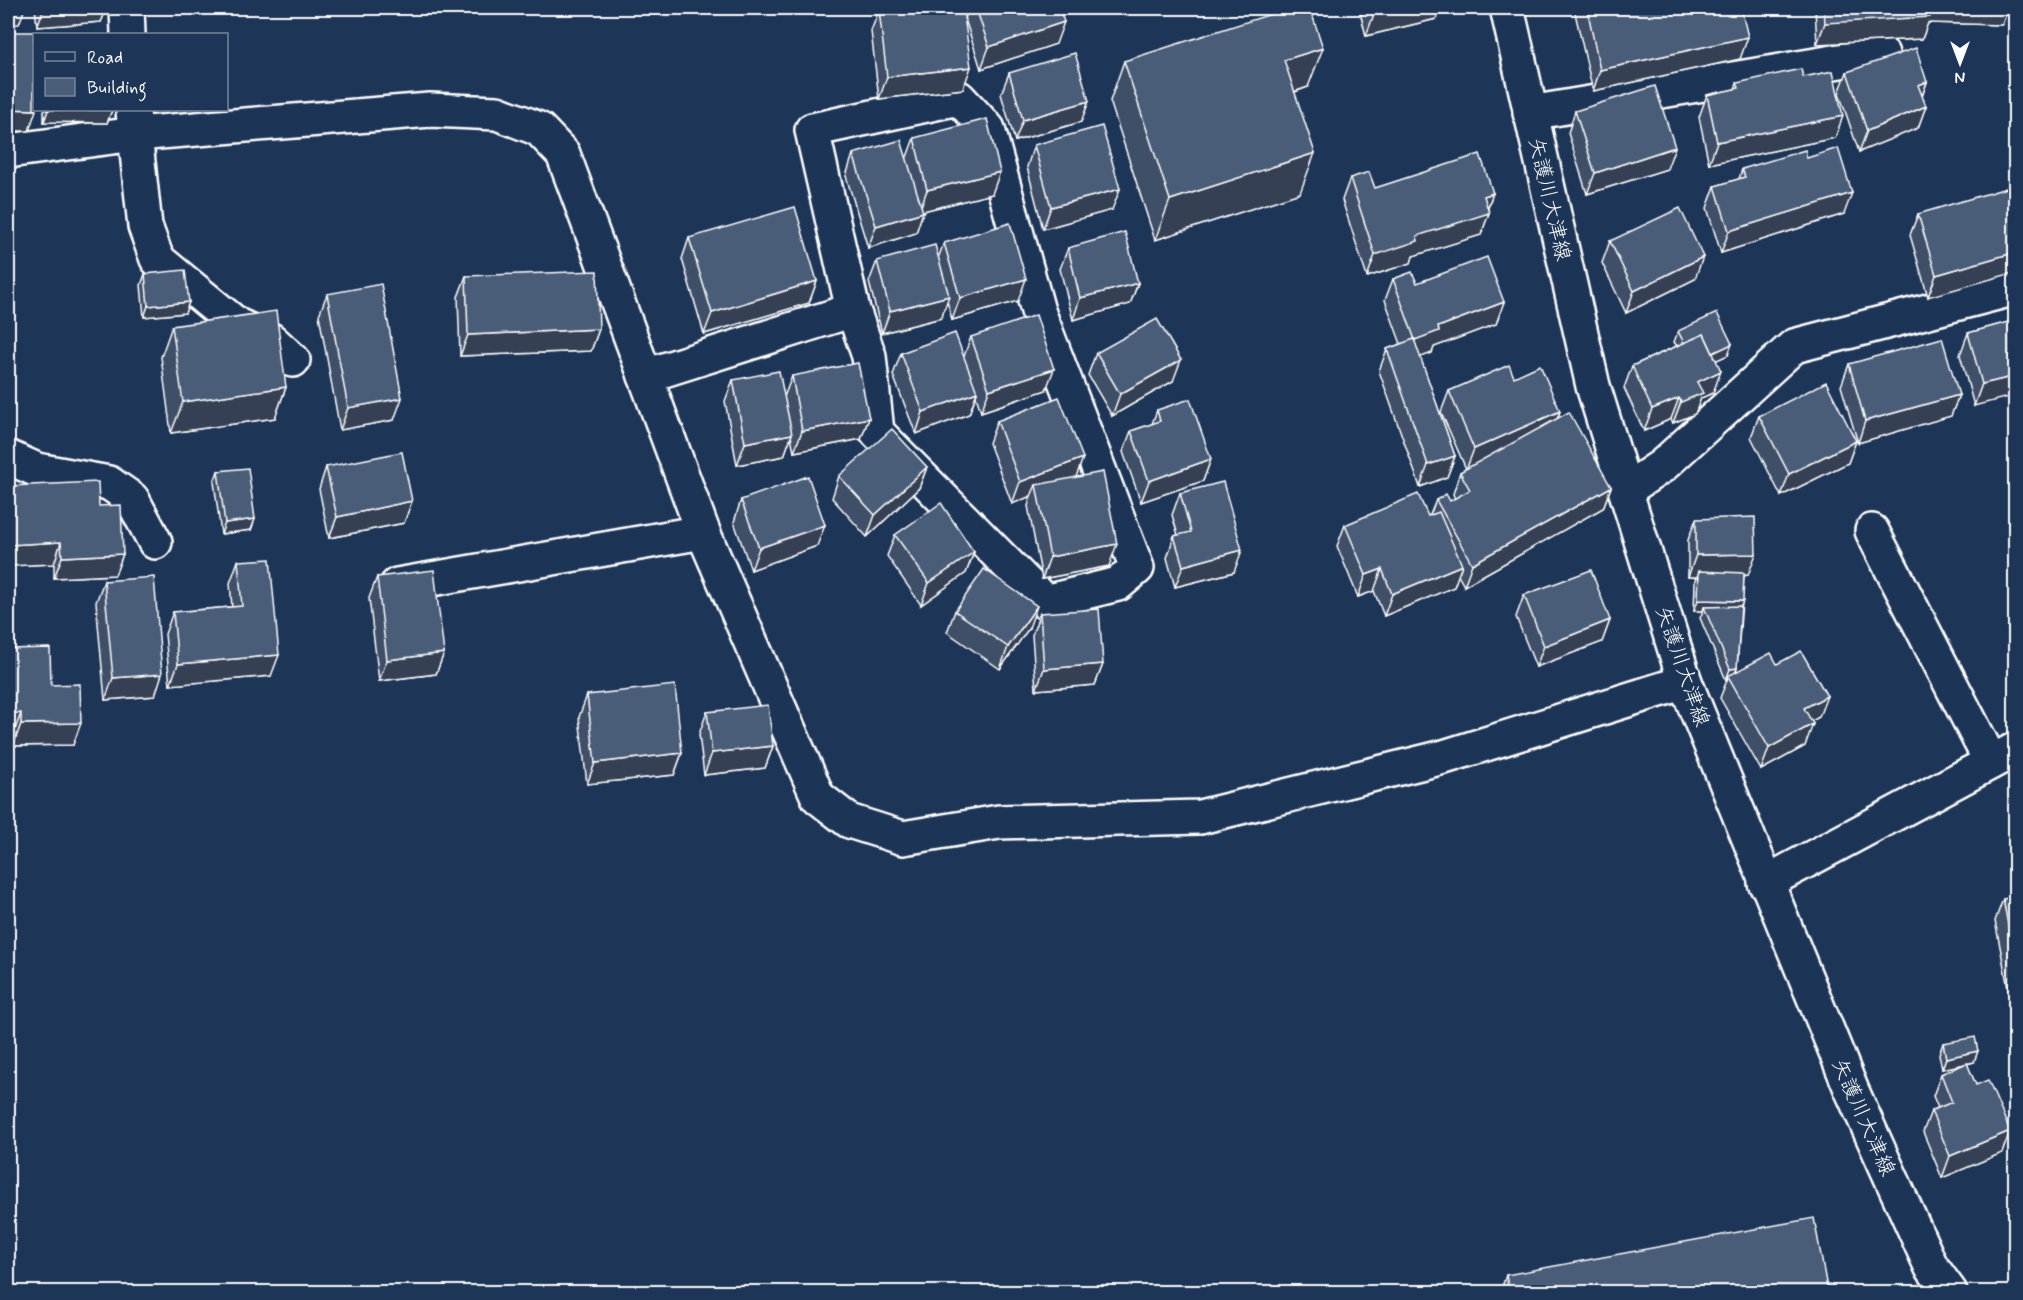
<svg xmlns="http://www.w3.org/2000/svg" width="2023" height="1300" font-family="Mynerve,'Klee One',sans-serif">
  <style>
    .lines { fill: none; stroke-linecap: round; stroke-linejoin: round }
    .street-casing { stroke: #fff; stroke-width: 38 }
    .secondary-casing { stroke: #fff; stroke-width: 38 }
    .street { stroke: #1d3557; stroke-width: 33 }
    .secondary { stroke: #1d3557; stroke-width: 33 }
    .wall { fill: #405068; stroke: #fff; stroke-width: 1.5 }
    .shaded-wall { fill: #344155; stroke: #fff; stroke-width: 1.5 }
    .building { fill: #4a5d79; stroke: #fff; stroke-width: 1.5 }
    .labels { text-anchor: middle; stroke-width: 6; stroke-linejoin: round; paint-order: stroke }
    .street-label { font-size: 21px; fill: #fff; stroke: #1d3557 }
  </style>
  <rect width="100%" height="100%" fill="#1d3557"/>
  <filter id="ink" filterUnits="userSpaceOnUse"><feTurbulence type="fractalNoise" baseFrequency=".0167" numOctaves="2"/><feDisplacementMap in="SourceGraphic" scale="12" xChannelSelector="R" yChannelSelector="G"/><feConvolveMatrix kernelMatrix="1 2 1 2 8 2 1 2 1" color-interpolation-filters="sRGB"/></filter>
  <g filter="url(#ink)">
    <g class="lines">
      <g class="street-casing">
        <g id="street">
          <path d="M127,8L128,34"/>
          <path d="M133,110L135,134L430,110L497,113L539,129L563,154L703,532L818,797L849,821L903,838L999,822L1200,817L1444,757L1685,682"/>
          <path d="M1530,113L1882,54"/>
          <path d="M8,151L135,134L145,226L157,259L237,325L271,340L293,360"/>
          <path d="M645,376L853,310L812,130L959,98L988,129L1038,311L1137,568L1118,584L1045,602L877,432L869,356L853,310"/>
          <path d="M8,457L37,470L109,483L132,499L155,542"/>
          <path d="M1626,490L1662,466L1794,346L2016,288"/>
          <path d="M1872,531L1991,762"/>
          <path d="M397,585L703,532"/>
          <path d="M1765,883L2016,749"/>
        </g>
      </g>
      <g class="secondary-casing">
        <path id="secondary" d="M1507,8L1593,386L1685,682L1852,1091L1931,1266L1950,1292"/>
      </g>
      <use href="#street" class="street"/>
      <use href="#secondary" class="secondary"/>
    </g>
    <g class="wall">
      <path d="M35,8H107L101,22L37,27Z"/>
      <path d="M969,8H1059L1056,44L981,69L965,19Z"/>
      <path d="M1359,8H1440L1436,19L1366,36Z"/>
      <path d="M1577,8H1741L1740,59L1593,91L1575,13Z"/>
      <path d="M1815,8H2008L2002,25L1928,23L1922,39L1817,44Z"/>
      <path d="M879,10L963,89L879,99L871,31Z"/>
      <path d="M1124,61L1308,87L1295,92L1300,193L1155,240L1110,101Z"/>
      <path d="M1847,72L1927,82L1922,97L1926,106L1918,128L1859,152L1839,93Z"/>
      <path d="M1009,73L1089,101L1081,122L1015,141L1001,94Z"/>
      <path d="M1737,83L1835,138L1709,164L1699,117L1707,95L1735,89Z"/>
      <path d="M44,110H112L107,123L44,122Z"/>
      <path d="M1575,111L1667,169L1587,194L1568,133Z"/>
      <path d="M914,138L992,194L923,211L916,233L868,248L846,176L853,154L907,157Z"/>
      <path d="M1034,145L1112,210L1043,229L1027,167Z"/>
      <path d="M1807,158L1844,214L1721,253L1707,208L1715,186L1739,179L1742,169Z"/>
      <path d="M1350,178L1375,188L1493,193L1488,208L1489,213L1481,235L1413,256L1411,263L1367,277L1342,200Z"/>
      <path d="M2016,206L1928,297L1910,235L1918,214Z"/>
      <path d="M689,238L817,281L809,303L704,334L682,259Z"/>
      <path d="M1610,241L1695,279L1626,313L1602,263Z"/>
      <path d="M944,243L1018,301L952,320L947,301L941,318L882,333L869,282L877,261L938,258Z"/>
      <path d="M1068,248L1138,283L1130,304L1073,320L1060,269Z"/>
      <path d="M145,274L189,302L185,313L144,317L141,285Z"/>
      <path d="M466,276L599,329L591,351L460,356L458,297Z"/>
      <path d="M1393,279L1417,283L1496,324L1434,347L1432,353L1420,357L1455,456L1447,477L1420,487L1379,371L1387,349L1401,344L1385,300Z"/>
      <path d="M327,294L394,420L340,430L319,315Z"/>
      <path d="M2016,320L1974,406L1960,355L1968,333Z"/>
      <path d="M172,326L286,387L275,418L171,433L161,357Z"/>
      <path d="M1678,331L1728,355L1716,360L1713,393L1701,398L1695,414L1673,423L1671,419L1644,431L1624,388L1632,366L1677,346L1674,342Z"/>
      <path d="M971,337L1046,390L981,412L976,396L969,414L916,434L893,375L901,353L964,356Z"/>
      <path d="M1096,353L1173,381L1112,416L1088,375Z"/>
      <path d="M1849,364L1959,395L1951,416L1858,443L1841,386Z"/>
      <path d="M792,376L869,418L861,439L794,452L791,436L784,456L737,465L725,401L733,380L784,397Z"/>
      <path d="M1514,377L1560,411L1558,418L1611,487L1603,508L1464,586L1458,575L1454,587L1384,616L1374,591L1358,597L1337,546L1345,525L1428,516L1430,515L1436,500L1450,501L1455,499L1453,494L1460,472L1466,469L1441,412L1449,391Z"/>
      <path d="M1157,410L1211,459L1203,481L1141,502L1123,452L1131,431L1152,424Z"/>
      <path d="M1759,416L1856,441L1848,463L1781,496L1751,437Z"/>
      <path d="M997,421L1076,477L1109,566L1042,579L1028,506L1031,496L1012,504L989,443Z"/>
      <path d="M326,467L412,501L404,523L329,538L319,489Z"/>
      <path d="M927,467L919,488L867,537L832,498L839,476Z"/>
      <path d="M218,471L255,519L251,530L221,534L214,482Z"/>
      <path d="M1180,493L1234,572L1175,587L1167,558L1174,536L1178,535L1172,515Z"/>
      <path d="M741,500L817,546L751,570L734,522Z"/>
      <path d="M99,506L123,554L115,575L54,578V564L8,566Z"/>
      <path d="M1696,519L1748,575L1744,576L1737,668L1736,672L1777,664L1819,717L1811,721L1805,746L1761,770L1720,698L1727,680H1726L1700,618L1703,611H1694L1695,582L1697,577H1688V540Z"/>
      <path d="M895,535L974,552L966,573L921,605L887,556Z"/>
      <path d="M238,561L271,676L170,685L165,634L173,612L232,607L230,583Z"/>
      <path d="M377,577L444,653L436,674L379,681L369,598Z"/>
      <path d="M104,581L155,696L105,700L96,602Z"/>
      <path d="M1524,595L1610,620L1602,642L1536,667L1516,617Z"/>
      <path d="M955,611L1029,628L1000,669L947,632Z"/>
      <path d="M1040,613L1103,664L1095,685L1036,690L1032,635Z"/>
      <path d="M8,649L51,685L73,745L13,746V735H8Z"/>
      <path d="M587,695L682,753L674,775L587,784L579,717Z"/>
      <path d="M707,712L773,746L765,768L704,775L699,734Z"/>
      <path d="M2016,897V991L2009,993L1995,921L2003,899Z"/>
      <path d="M1943,1043L1974,1062L1967,1064L1976,1085L2010,1131L2002,1153L1942,1178L1923,1132L1931,1111L1938,1108L1933,1096L1941,1074L1964,1064L1942,1069L1939,1054Z"/>
      <path d="M2016,1256V1278L2011,1268Z"/>
      <path d="M1506,1275L1828,1293H1500Z"/>
    </g>
    <g class="shaded-wall">
      <path d="M8,8H25L19,24L8,25Z"/>
      <path d="M44,8H107L101,22L37,27Z"/>
      <path d="M1402,8H1440L1436,19L1366,36L1374,14Z"/>
      <path d="M1927,8H2008L2002,25L1928,23L1922,39L1817,44L1825,23Z"/>
      <path d="M1064,22L1056,44L981,69L989,47Z"/>
      <path d="M1748,37L1740,59L1593,91L1600,70Z"/>
      <path d="M1323,48L1308,87L1270,100L1284,60Z"/>
      <path d="M971,67L963,89L879,99L887,77Z"/>
      <path d="M1927,82L1919,104L1918,85Z"/>
      <path d="M1089,101L1081,122L1015,141L1023,120Z"/>
      <path d="M1926,106L1918,128L1859,152L1867,131Z"/>
      <path d="M8,109L36,110L29,131H8Z"/>
      <path d="M48,110H112L107,123L44,122Z"/>
      <path d="M1843,116L1835,138L1709,164L1717,142Z"/>
      <path d="M1675,147L1667,169L1587,194L1595,173Z"/>
      <path d="M1315,153L1300,193L1155,240L1170,200Z"/>
      <path d="M1000,172L992,194L919,212L927,190Z"/>
      <path d="M1120,189L1112,210L1043,229L1051,207Z"/>
      <path d="M1493,193L1485,214L1489,213L1481,235L1413,256L1411,263L1367,277L1375,255L1417,236L1484,196Z"/>
      <path d="M1852,193L1844,214L1721,253L1729,231Z"/>
      <path d="M923,212L916,233L868,248L876,226Z"/>
      <path d="M2016,252V272L1928,297L1936,275Z"/>
      <path d="M1703,257L1695,279L1626,313L1634,291Z"/>
      <path d="M1026,279L1018,301L952,320L960,298Z"/>
      <path d="M817,281L809,303L704,334L712,313Z"/>
      <path d="M1138,283L1130,304L1073,320L1080,298Z"/>
      <path d="M949,296L941,318L882,333L890,311Z"/>
      <path d="M189,302L185,313L144,317L148,306Z"/>
      <path d="M1504,302L1496,324L1434,347L1432,353L1408,362L1415,340L1438,327Z"/>
      <path d="M599,329L591,351L460,356L468,335Z"/>
      <path d="M1732,344L1728,355L1702,367L1706,356Z"/>
      <path d="M1181,360L1173,381L1112,416L1120,394Z"/>
      <path d="M1054,369L1046,390L981,412L989,390Z"/>
      <path d="M1721,371L1713,393L1701,398L1695,414L1673,423L1681,402L1697,382Z"/>
      <path d="M2016,376V395L1974,406L1982,384Z"/>
      <path d="M286,387L275,418L171,433L183,402Z"/>
      <path d="M977,392L969,414L916,434L923,412Z"/>
      <path d="M1959,395L1951,416L1858,443L1865,421Z"/>
      <path d="M402,398L394,420L340,430L348,408Z"/>
      <path d="M1679,398L1671,419L1644,431L1652,409Z"/>
      <path d="M1560,411L1552,433L1466,470L1474,449Z"/>
      <path d="M869,418L861,439L794,452L802,431Z"/>
      <path d="M792,434L784,456L737,465L745,443Z"/>
      <path d="M1856,441L1848,463L1781,496L1789,474Z"/>
      <path d="M1455,456L1447,477L1420,487L1428,465Z"/>
      <path d="M1083,458L1075,480L1036,485L1031,496L1012,504L1020,482Z"/>
      <path d="M1211,459L1203,481L1141,502L1149,481Z"/>
      <path d="M927,467L919,488L867,537L875,515Z"/>
      <path d="M1611,487L1603,508L1464,586L1472,564Z"/>
      <path d="M412,501L404,523L329,538L337,517Z"/>
      <path d="M255,519L251,530L221,534L225,523Z"/>
      <path d="M825,525L817,546L751,570L759,548Z"/>
      <path d="M61,542L54,564L8,566V545Z"/>
      <path d="M1117,544L1109,566L1042,579L1050,557Z"/>
      <path d="M1242,550L1234,572L1175,587L1183,566Z"/>
      <path d="M974,552L966,573L921,605L929,583Z"/>
      <path d="M123,554L115,575L54,578L62,557Z"/>
      <path d="M1756,554L1748,575L1699,577V571L1697,577H1688L1696,555Z"/>
      <path d="M1462,565L1454,587L1384,616L1392,594Z"/>
      <path d="M1382,569L1374,591L1358,597L1366,575Z"/>
      <path d="M1698,600L1743,601L1739,612L1704,607L1703,611H1694Z"/>
      <path d="M1037,606L1029,628L1000,669L1008,647Z"/>
      <path d="M1610,620L1602,642L1536,667L1544,646Z"/>
      <path d="M444,653L436,674L379,681L387,660Z"/>
      <path d="M279,655L271,676L170,685L178,664Z"/>
      <path d="M1103,664L1095,685L1036,690L1044,669Z"/>
      <path d="M1737,668L1733,679L1728,676L1727,680H1726L1730,669Z"/>
      <path d="M162,674L155,696L105,700L113,678Z"/>
      <path d="M1827,696L1819,717L1796,730L1804,708Z"/>
      <path d="M8,713H21L13,735H8Z"/>
      <path d="M81,723L73,745L13,746L21,724Z"/>
      <path d="M1813,724L1805,746L1761,770L1769,748Z"/>
      <path d="M773,746L765,768L704,775L712,753Z"/>
      <path d="M682,753L674,775L587,784L595,763Z"/>
      <path d="M2016,974V991L2009,993Z"/>
      <path d="M1978,1051L1974,1062L1942,1069L1946,1058Z"/>
      <path d="M2010,1131L2002,1153L1942,1178L1950,1156Z"/>
    </g>
    <g class="building">
      <path d="M895,8H963L971,67L887,77L879,10Z"/>
      <path d="M976,8H1059L1064,22L989,47Z"/>
      <path d="M1290,8H1310L1323,48L1284,60L1315,153L1170,200L1124,61Z"/>
      <path d="M1372,8H1402L1374,14Z"/>
      <path d="M1587,8H1741L1748,37L1600,70Z"/>
      <path d="M1824,8H1930V17L1825,23Z"/>
      <path d="M8,32H40V34H34V110H36L8,109Z"/>
      <path d="M1916,48L1927,82L1918,85L1926,106L1867,131L1847,72Z"/>
      <path d="M1075,53L1089,101L1023,120L1009,73Z"/>
      <path d="M1801,69L1803,77L1833,71L1843,116L1717,142L1707,95L1739,88L1737,83Z"/>
      <path d="M1655,86L1675,147L1595,173L1575,111Z"/>
      <path d="M987,119L1000,172L927,190L914,138Z"/>
      <path d="M1102,126L1120,189L1051,207L1034,145Z"/>
      <path d="M901,140L923,212L876,226L853,154Z"/>
      <path d="M1838,148L1852,193L1729,231L1715,186L1745,177L1742,169L1805,150L1807,158Z"/>
      <path d="M1480,154L1493,193L1484,196L1489,213L1417,236L1418,241L1375,255L1350,178L1369,172L1375,188Z"/>
      <path d="M2010,187L2016,206V252L1936,275L1918,214Z"/>
      <path d="M795,207L817,281L712,313L689,238Z"/>
      <path d="M1680,208L1703,257L1634,291L1610,241Z"/>
      <path d="M1010,223L1026,279L960,298L944,243Z"/>
      <path d="M1125,232L1138,283L1080,298L1068,248Z"/>
      <path d="M935,245L949,296L890,311L877,261Z"/>
      <path d="M1487,257L1504,302L1438,327L1439,331L1415,340L1393,279L1412,272L1417,283Z"/>
      <path d="M185,270L189,302L148,306L145,274Z"/>
      <path d="M597,271L599,329L468,335L466,276Z"/>
      <path d="M381,284L402,398L348,408L327,294Z"/>
      <path d="M276,311L286,387L183,402L172,326Z"/>
      <path d="M1717,313L1732,344L1713,353L1704,334L1684,343L1678,331Z"/>
      <path d="M1036,315L1054,369L989,390L971,337Z"/>
      <path d="M1157,319L1181,360L1120,394L1096,353Z"/>
      <path d="M2016,320V376L1982,384L1968,333Z"/>
      <path d="M955,333L977,392L923,412L901,353Z"/>
      <path d="M1704,334L1721,371L1697,382L1703,393L1681,402L1679,398L1652,409L1632,366Z"/>
      <path d="M1942,338L1959,395L1865,421L1849,364Z"/>
      <path d="M1414,339L1455,456L1428,465L1387,349Z"/>
      <path d="M858,363L869,418L802,431L792,376Z"/>
      <path d="M1509,365L1514,377L1540,365L1560,411L1474,449L1449,391Z"/>
      <path d="M779,371L792,434L745,443L733,380Z"/>
      <path d="M1826,382L1856,441L1789,474L1759,416Z"/>
      <path d="M1059,397L1083,458L1020,482L997,421Z"/>
      <path d="M1190,399L1211,459L1149,481L1131,431L1160,421L1157,410Z"/>
      <path d="M1569,412L1611,487L1472,564L1436,500L1446,494L1450,501L1470,490L1460,472Z"/>
      <path d="M892,429L927,467L875,515L839,476Z"/>
      <path d="M402,452L412,501L337,517L326,467Z"/>
      <path d="M248,468L255,519L225,523L218,471Z"/>
      <path d="M1103,472L1117,544L1050,557L1036,485Z"/>
      <path d="M808,476L825,525L759,548L741,500Z"/>
      <path d="M98,482L99,506L121,505L123,554L62,557L61,542L8,545V486Z"/>
      <path d="M1223,482L1242,550L1183,566L1174,536L1191,532L1180,493Z"/>
      <path d="M1418,494L1428,516L1439,512L1462,565L1392,594L1382,569L1366,575L1345,525Z"/>
      <path d="M941,503L974,552L929,583L895,535Z"/>
      <path d="M1755,517L1756,554L1696,555V519Z"/>
      <path d="M270,559L279,655L178,664L173,612L242,606L238,561Z"/>
      <path d="M984,569L1037,606L1008,647L955,611Z"/>
      <path d="M434,570L444,653L387,660L377,577Z"/>
      <path d="M1591,570L1610,620L1544,646L1524,595Z"/>
      <path d="M1699,571L1744,573L1743,601L1698,600Z"/>
      <path d="M154,577L162,674L113,678L104,581Z"/>
      <path d="M1741,606L1737,668L1730,669L1704,607Z"/>
      <path d="M1099,609L1103,664L1044,669L1040,613Z"/>
      <path d="M50,648L51,685L80,684L81,723L21,724V713H8V649Z"/>
      <path d="M1801,651L1827,696L1804,708L1813,724L1769,748L1728,676L1771,653L1777,664Z"/>
      <path d="M675,685L682,753L595,763L587,695Z"/>
      <path d="M768,705L773,746L712,753L707,712Z"/>
      <path d="M2016,897V965L2003,899Z"/>
      <path d="M1975,1037L1978,1051L1946,1058L1943,1043Z"/>
      <path d="M1967,1063L1976,1085L1988,1080L2010,1131L1950,1156L1931,1111L1952,1102L1941,1074Z"/>
      <path d="M1814,1218L1828,1293H1509L1506,1275Z"/>
      <path d="M1497,1288L1498,1293H1479Z"/>
    </g>
  </g>
  <g class="labels">
    <g class="street-label">
      <text transform="translate(1550 199) rotate(77)" y="7">矢護川大津線</text>
      <text transform="translate(1683 666) rotate(71)" y="7">矢護川大津線</text>
      <text transform="translate(1864 1117) rotate(66)" y="7">矢護川大津線</text>
    </g>
  </g>
  <rect width="2023" height="1300" fill="none" stroke="#1d3557" stroke-width="30"/>
  <rect x="15" y="15" width="1993" height="1270" fill="none" stroke="#fff" stroke-width="2" filter="url(#ink)"/>
  <rect x="33" y="33" width="195" height="78" fill="#1d3557" stroke="#77869a" stroke-width="1.5"/>
  <rect x="45" y="52" width="30" height="9" fill="#1d3557" stroke="#77869a" stroke-width="1.5"/>
  <text x="87" y="63" font-size="18" fill="#ffffff">Road</text>
  <rect x="45" y="78" width="30" height="18" fill="#4a5d79" stroke="#77869a" stroke-width="1.5"/>
  <text x="87" y="93" font-size="18" fill="#ffffff">Building</text>
  <g transform="translate(1960 63) rotate(180)" stroke="#1d3557" stroke-width="4.5" paint-order="stroke">
  <path d="M0-4.5L10 22L0 15L-10 22Z" fill="#ffffff"/>
  <text y="-9" font-size="16" font-weight="bold" text-anchor="middle" fill="#ffffff">N</text>
  </g>
</svg>
